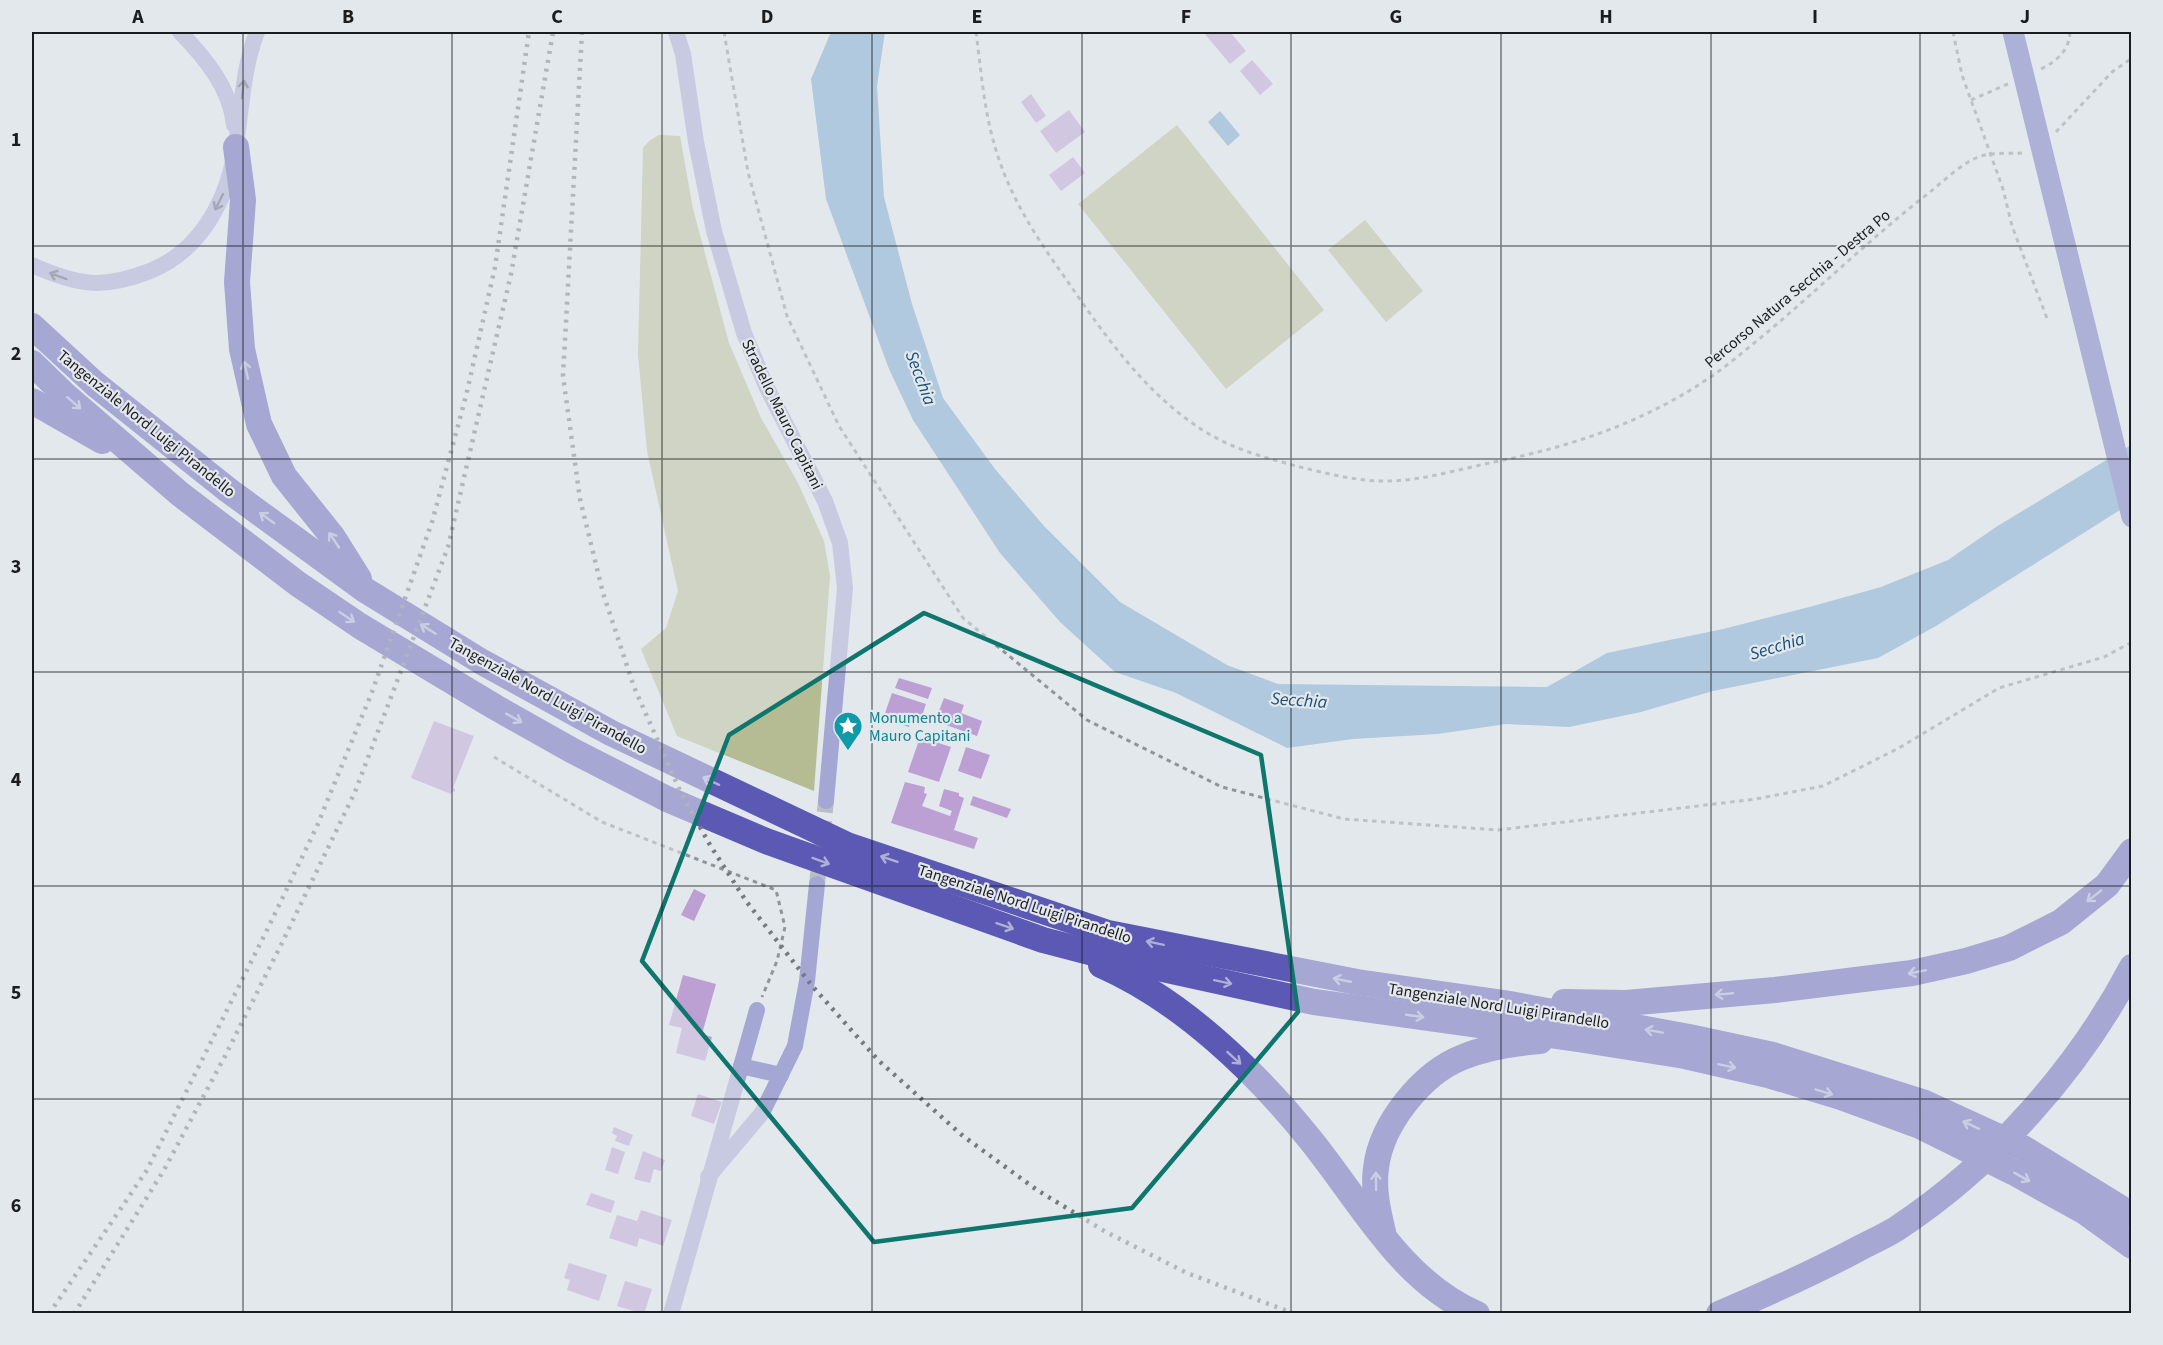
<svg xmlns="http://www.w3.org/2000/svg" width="2163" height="1345" font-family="'Source Sans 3',sans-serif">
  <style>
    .green { fill: #b5bc93 }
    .water { fill: #74a4cc }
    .building { fill: #bda0d3 }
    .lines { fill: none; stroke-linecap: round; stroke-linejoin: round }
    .minor-tunnel { stroke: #bbbfc4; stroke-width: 16; stroke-dasharray: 16 8; stroke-linecap: butt }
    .path { stroke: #919599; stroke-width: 3; stroke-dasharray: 4.5 4.5; stroke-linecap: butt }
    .minor { stroke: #a4a7d3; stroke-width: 16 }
    .major { stroke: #6e6fbd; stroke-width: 21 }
    .highway { stroke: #5b59b4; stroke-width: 26 }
    .rail { stroke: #767a7d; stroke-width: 4.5; stroke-dasharray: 3 6; stroke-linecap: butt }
    .oneway { stroke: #585b6f }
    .oneway2 { stroke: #adafd6 }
    .marked { fill: none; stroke: #0f766e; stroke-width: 4.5; stroke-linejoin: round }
    .grid { fill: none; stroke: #1a1c1e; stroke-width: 1.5; stroke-opacity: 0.55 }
    .labels { text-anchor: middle; stroke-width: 4.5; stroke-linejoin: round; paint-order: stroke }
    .street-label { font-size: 16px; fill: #1a1c1e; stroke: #e3e8ed }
    .culture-label { font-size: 16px; fill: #0d838f; stroke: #e3e8ed; text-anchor: start }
    .water-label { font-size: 18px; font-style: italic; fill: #184f77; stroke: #e3e8ed }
    .neatline { fill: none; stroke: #1a1c1e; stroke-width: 2 }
    .grid-label { font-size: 20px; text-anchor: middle; font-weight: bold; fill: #1a1c1e }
  </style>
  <rect width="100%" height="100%" fill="#e3e8ed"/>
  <g class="green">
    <path d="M1177,125L1324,310L1226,389L1078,204Z"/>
    <path d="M659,135L680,136L693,209L729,343L761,418L798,483L824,541L830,576L814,791L677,736L641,649L666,628L678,591L647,451L638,354L643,148L649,141Z"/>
    <path d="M1365,220L1423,291L1386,322L1328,250Z"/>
  </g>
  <g class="water">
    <path d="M831,32H885L877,86L884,197L912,304L943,398L995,469L1044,526L1120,602L1227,665L1278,684L1547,687L1607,653L1723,629L1813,606L1881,587L1948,560L1996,527L2131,445V503L1936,626L1878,658L1713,691L1641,712L1569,727L1506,724L1438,734L1353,739L1287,748L1176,693L1115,672L1060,622L1000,553L913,420L889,369L826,199L811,79Z"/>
    <path d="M1220,111L1240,135L1228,146L1208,122Z"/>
  </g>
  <g class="building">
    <path d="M1207,32H1230L1246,51L1230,64L1204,33Z"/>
    <path d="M1252,60L1273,84L1260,95L1240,71Z"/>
    <path d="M1031,94L1046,116L1036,123L1021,102Z"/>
    <path d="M1069,110L1085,132L1056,153L1040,131Z"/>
    <path d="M1073,157L1085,173L1061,191L1049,175Z"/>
    <path d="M899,678L932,688L928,699L895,688Z"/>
    <path d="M892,693L926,704L921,719L913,716L909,727L883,719Z"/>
    <path d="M944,698L964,705L961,713L982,721L977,736L935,721Z"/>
    <path d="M434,721L474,736L453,788L455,789V792L453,791L451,794L411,778Z"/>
    <path d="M920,737L951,747L939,782L908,772Z"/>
    <path d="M966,747L990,755L981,779L958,771Z"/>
    <path d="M905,782L925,787L924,793L927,794L922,806L950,816L952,811L939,806L944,789L959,793V796L964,798L954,830L978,838L974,849L891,823Z"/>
    <path d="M973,796L1011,809L1007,818L970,805Z"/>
    <path d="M694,889L706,895L694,921L681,915Z"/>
    <path d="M683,975L716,984L702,1034L712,1037L705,1061L676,1053L682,1028L669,1025Z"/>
    <path d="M698,1094L722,1102L714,1124L691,1116Z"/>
    <path d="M614,1127L633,1135L629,1146L615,1141L617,1136L612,1133Z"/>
    <path d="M612,1147L625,1152L618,1174L605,1170Z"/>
    <path d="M643,1151L665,1160L661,1171L654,1169L650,1183L634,1179Z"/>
    <path d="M591,1193L615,1201L611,1213L586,1205Z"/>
    <path d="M641,1210L672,1220L663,1246L639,1238L637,1247L609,1238L617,1215L637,1221Z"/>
    <path d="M569,1263L607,1275L599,1301L567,1290L570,1280L564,1278Z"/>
    <path d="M625,1281L652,1289L644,1314L617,1306Z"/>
  </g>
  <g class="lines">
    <path class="minor-tunnel" d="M817,884L826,801"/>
    <g class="path">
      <path d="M724,32L748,172L787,316L839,426L963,618L1087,720L1222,787L1344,819L1498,830L1756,799L1823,786L1899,748L1999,688L2104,657L2132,642"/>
      <path d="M976,32C981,70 984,112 996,150C1010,197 1037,239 1066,279C1109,342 1160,415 1233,446C1254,455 1278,461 1300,467C1329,474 1360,482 1390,481C1425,480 1460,469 1494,462C1569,447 1639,424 1703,382C1725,368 1744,351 1764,335C1820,288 1872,237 1930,192C1945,180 1963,162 1981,156C1994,152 2010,154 2023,153"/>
      <path d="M1953,32L1962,75L2003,189L2012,226L2048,321"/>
      <path d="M2041,69C2057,61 2069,51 2070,32"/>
      <path d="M1971,100L2008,84"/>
      <path d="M2056,132L2112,72L2132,58"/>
      <path d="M494,757L602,822L776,890L785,927L777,961L762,997"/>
    </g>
    <g class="minor">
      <path d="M180,32C205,58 230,87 234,125"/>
      <path d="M676,32L683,54L696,142L714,231L744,333L766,386L825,501L840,543L845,588L826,801"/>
      <path d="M32,265C77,285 102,290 150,271C202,250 229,197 236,144C242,106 243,68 257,32"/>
      <path d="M741,1066L781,1075"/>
      <path d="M708,1177L762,1113L795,1046L807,981L817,884"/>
      <path d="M671,1314L757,1010"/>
    </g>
    <path class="major" d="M2013,32L2132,517"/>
    <g class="highway">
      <path d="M236,147L243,200L237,282L242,349L259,424L284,476L332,536L359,579"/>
      <path d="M32,326L95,384L228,490L365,590L482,662L611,733L847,845L1108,933L1357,982L1504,1003L1689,1037L1773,1055L1925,1103L2023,1148L2132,1215"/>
      <path d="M32,363L65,395L180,494L298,584L360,626L495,707L573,751L667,799L766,841L1043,940L1108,957L1314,1002L1579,1039L1685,1056L1768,1075L1841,1097L1920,1126L2013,1172L2085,1212L2132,1246"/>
      <path d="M32,401L102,441"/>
      <path d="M1101,965C1181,1000 1255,1071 1309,1138C1359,1199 1400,1281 1477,1314"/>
      <path d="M1564,1002L1626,1003L1775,990L1912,973L1966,961L2009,948L2061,922L2107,885L2132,851"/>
      <path d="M1383,1232C1378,1211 1373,1190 1376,1168C1381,1124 1422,1073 1463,1057C1485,1048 1516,1043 1540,1041"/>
      <path d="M1719,1314C1766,1294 1811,1274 1856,1250C1869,1243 1883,1237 1896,1229C1993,1165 2078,1070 2132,967"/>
    </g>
    <g class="rail">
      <path d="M582,32L563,376L580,499L603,593L634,687L681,793L710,845L746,901L813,987L878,1060L963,1136L1037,1190L1106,1232L1187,1273L1295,1314"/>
      <path d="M49,1314L147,1170L268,928L317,826L372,692L432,522L466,396L495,267L529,32"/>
      <path d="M74,1314L164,1170L225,1056L281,945L355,792L448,547L511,274L553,32"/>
    </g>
  </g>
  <defs><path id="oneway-shaft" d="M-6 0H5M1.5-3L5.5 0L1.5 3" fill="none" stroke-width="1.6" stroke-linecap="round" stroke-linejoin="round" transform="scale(1.5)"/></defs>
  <g class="oneway">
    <use href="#oneway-shaft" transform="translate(243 89) rotate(-83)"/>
    <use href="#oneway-shaft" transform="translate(219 202) rotate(117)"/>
    <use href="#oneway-shaft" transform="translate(58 276) rotate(-160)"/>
  </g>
  <g class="oneway2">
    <use href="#oneway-shaft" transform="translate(246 370) rotate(-103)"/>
    <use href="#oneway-shaft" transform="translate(74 403) rotate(41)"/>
    <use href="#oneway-shaft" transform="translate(267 518) rotate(-144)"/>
    <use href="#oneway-shaft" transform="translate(334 540) rotate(-124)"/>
    <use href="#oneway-shaft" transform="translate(347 617) rotate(34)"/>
    <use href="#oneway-shaft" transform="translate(428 629) rotate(-148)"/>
    <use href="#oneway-shaft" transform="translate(514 718) rotate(29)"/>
    <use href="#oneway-shaft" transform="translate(711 781) rotate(-155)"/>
    <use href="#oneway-shaft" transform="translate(889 859) rotate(-161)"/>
    <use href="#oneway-shaft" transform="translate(821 861) rotate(20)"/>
    <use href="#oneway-shaft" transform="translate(2094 896) rotate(142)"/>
    <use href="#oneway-shaft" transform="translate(1005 926) rotate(19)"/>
    <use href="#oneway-shaft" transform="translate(1155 943) rotate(-168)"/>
    <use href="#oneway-shaft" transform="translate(1917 972) rotate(169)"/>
    <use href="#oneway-shaft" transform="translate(1342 980) rotate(-169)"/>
    <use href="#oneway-shaft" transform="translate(1223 982) rotate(12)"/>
    <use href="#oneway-shaft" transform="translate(1724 994) rotate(175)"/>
    <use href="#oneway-shaft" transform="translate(1415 1016) rotate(8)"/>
    <use href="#oneway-shaft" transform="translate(1654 1031) rotate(-170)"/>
    <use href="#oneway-shaft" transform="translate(1234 1058) rotate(42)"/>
    <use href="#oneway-shaft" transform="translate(1727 1066) rotate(12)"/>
    <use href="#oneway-shaft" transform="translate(1824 1092) rotate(17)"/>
    <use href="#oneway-shaft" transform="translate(1971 1125) rotate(-155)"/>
    <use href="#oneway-shaft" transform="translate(2022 1177) rotate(29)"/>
    <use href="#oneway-shaft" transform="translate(1376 1181) rotate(-91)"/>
  </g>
  <path d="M0 0H2163V1345H0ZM924,613L1261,755L1298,1012L1132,1208L874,1242L642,961L729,735Z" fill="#e3e8ed" fill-opacity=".55" fill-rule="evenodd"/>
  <path class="marked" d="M924,613L1261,755L1298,1012L1132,1208L874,1242L642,961L729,735Z"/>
  <path class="grid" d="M243,32V1314M452,32V1314M662,32V1314M872,32V1314M1082,32V1314M1291,32V1314M1501,32V1314M1711,32V1314M1920,32V1314M32,246H2132M32,459H2132M32,672H2132M32,886H2132M32,1099H2132"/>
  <defs>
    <g id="sight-pin" transform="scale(1.5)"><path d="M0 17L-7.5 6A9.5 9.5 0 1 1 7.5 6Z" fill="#0f9aa8" stroke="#e3e8ed"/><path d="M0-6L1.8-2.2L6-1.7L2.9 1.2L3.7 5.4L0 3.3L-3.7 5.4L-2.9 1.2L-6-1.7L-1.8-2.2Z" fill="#fff"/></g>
  </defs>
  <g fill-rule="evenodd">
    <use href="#sight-pin" x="848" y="726"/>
  </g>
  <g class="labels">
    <g class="street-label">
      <text transform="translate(1797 288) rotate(-40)" y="6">Percorso Natura Secchia - Destra Po</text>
      <text transform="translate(783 414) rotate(64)" y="6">Stradello Mauro Capitani</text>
      <text transform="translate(147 423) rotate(39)" y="6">Tangenziale Nord Luigi Pirandello</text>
      <text transform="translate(548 695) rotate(29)" y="6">Tangenziale Nord Luigi Pirandello</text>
      <text transform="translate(1025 903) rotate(18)" y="6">Tangenziale Nord Luigi Pirandello</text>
      <text transform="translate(1499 1005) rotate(9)" y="6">Tangenziale Nord Luigi Pirandello</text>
    </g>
    <g class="culture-label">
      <text x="869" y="723">Monumento a<tspan x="869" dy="18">Mauro Capitani</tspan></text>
    </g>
    <g class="water-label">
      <text transform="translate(921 378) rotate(69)" y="6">Secchia</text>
      <text transform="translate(1777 646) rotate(-17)" y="6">Secchia</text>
      <text transform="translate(1299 700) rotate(4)" y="6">Secchia</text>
    </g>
  </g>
  <rect width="2163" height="1345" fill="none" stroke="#e3e8ed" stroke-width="66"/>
  <rect x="33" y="33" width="2097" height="1279" class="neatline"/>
  <g class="grid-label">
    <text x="138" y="23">A</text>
    <text x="348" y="23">B</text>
    <text x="557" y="23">C</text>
    <text x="767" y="23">D</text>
    <text x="977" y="23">E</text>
    <text x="1186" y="23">F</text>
    <text x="1396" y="23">G</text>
    <text x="1606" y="23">H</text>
    <text x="1815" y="23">I</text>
    <text x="2025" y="23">J</text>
    <text x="16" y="146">1</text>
    <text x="16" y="360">2</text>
    <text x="16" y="573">3</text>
    <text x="16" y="786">4</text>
    <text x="16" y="999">5</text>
    <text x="16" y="1212">6</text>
  </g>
</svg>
